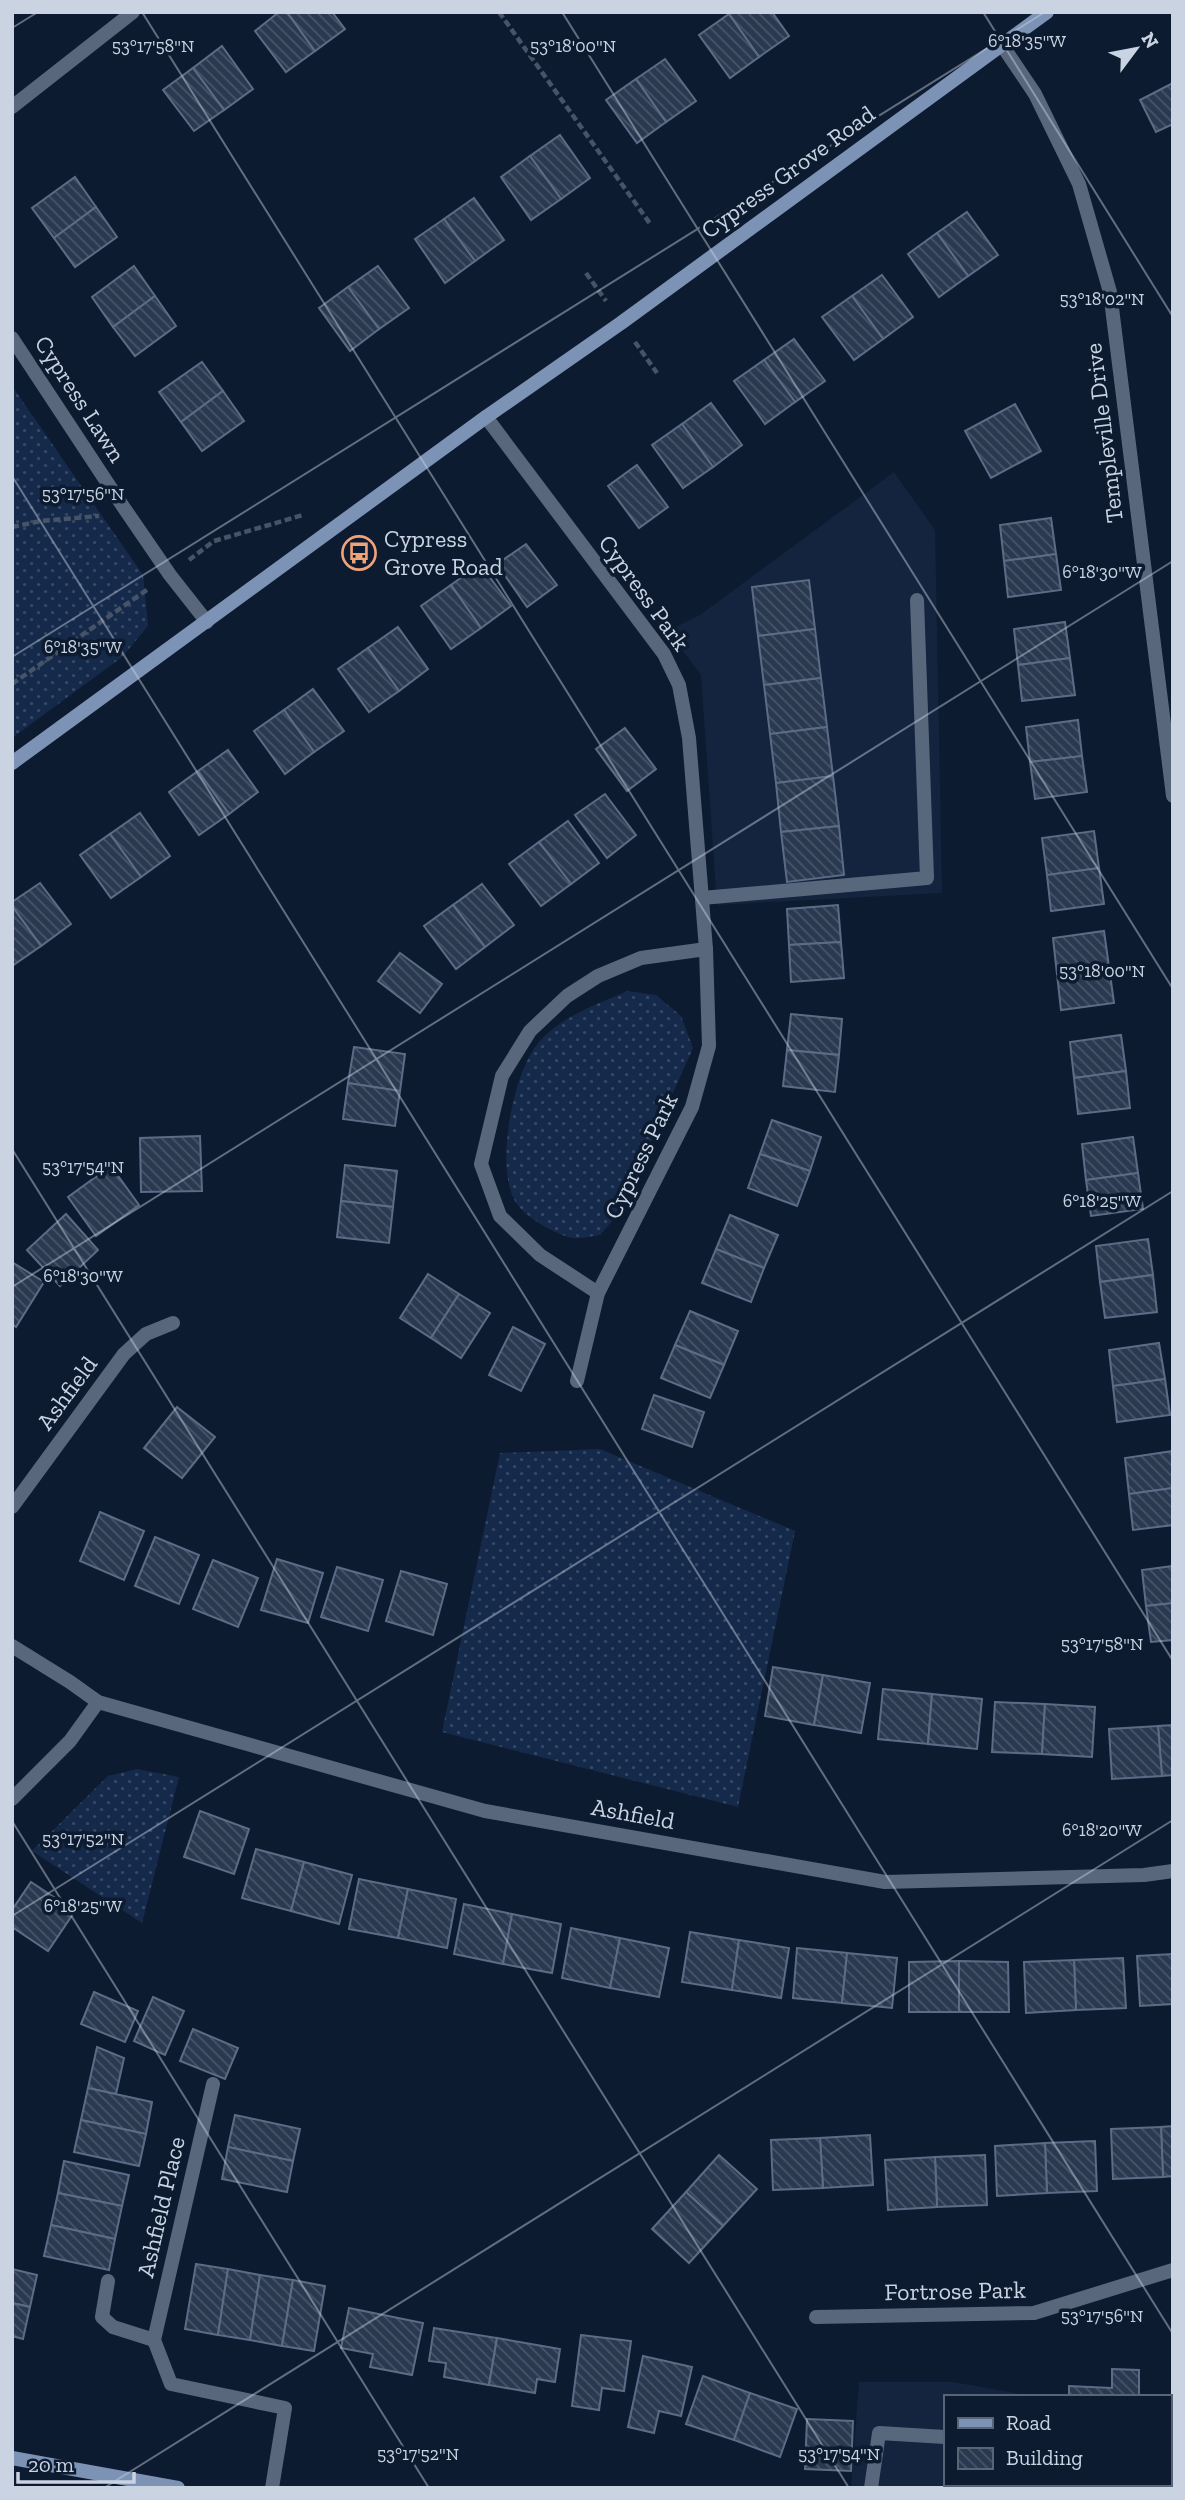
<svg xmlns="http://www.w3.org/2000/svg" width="1185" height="2500" font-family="'Zilla Slab',serif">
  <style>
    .built { fill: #14243e }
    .grass { fill: url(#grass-dots) }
    .building { fill: url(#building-back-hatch); stroke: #5c6c86; stroke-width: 2 }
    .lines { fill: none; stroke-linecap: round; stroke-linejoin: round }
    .path { stroke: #475467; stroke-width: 4.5; stroke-dasharray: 7 3.5; stroke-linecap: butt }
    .service { stroke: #59677d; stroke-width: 14 }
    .minor { stroke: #59677d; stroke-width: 14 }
    .secondary { stroke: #7d93b6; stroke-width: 14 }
    .ticks { fill: none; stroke: #c9d3e2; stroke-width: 2; stroke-opacity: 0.45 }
    .labels { text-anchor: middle; stroke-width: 7; stroke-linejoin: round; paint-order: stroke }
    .street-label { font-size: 24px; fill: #c9d3e2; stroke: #0d1b30 }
    .poi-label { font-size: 24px; fill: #c9d3e2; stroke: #0d1b30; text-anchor: start }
    .ticks-label { font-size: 18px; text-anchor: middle; fill: #c9d3e2; stroke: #0d1b30; stroke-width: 7; stroke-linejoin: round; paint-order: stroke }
  </style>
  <defs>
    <pattern id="grass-dots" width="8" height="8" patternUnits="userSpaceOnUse" patternTransform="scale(1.75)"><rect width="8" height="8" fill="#152a4b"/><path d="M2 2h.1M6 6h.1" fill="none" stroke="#364865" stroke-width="1.8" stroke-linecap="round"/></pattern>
    <pattern id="building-back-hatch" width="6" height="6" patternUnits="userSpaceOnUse" patternTransform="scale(1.75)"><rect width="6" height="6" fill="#2a3950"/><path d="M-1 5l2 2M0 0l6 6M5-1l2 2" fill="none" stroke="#485569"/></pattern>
  </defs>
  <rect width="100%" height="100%" fill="#0d1b30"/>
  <g class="built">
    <path d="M894,472L935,530L942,893L717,905L701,675L668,631L700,615Z"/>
    <path d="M859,2382H953L1037,2397H945V2484H1068L1077,2488H851Z"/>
  </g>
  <g class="grass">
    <path d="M12,386L143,575L148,626L122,657L12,738Z"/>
    <path d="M628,991L656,995L681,1016L693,1048L619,1213L600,1235C592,1236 581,1239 573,1238C556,1235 523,1216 515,1201C495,1166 513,1076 536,1046C557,1018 597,1004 628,991Z"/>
    <path d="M600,1449L795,1531L738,1807L442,1732L500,1453Z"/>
    <path d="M137,1769L179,1777L142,1923L32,1851L108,1776Z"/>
  </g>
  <g class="building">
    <path d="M279,12H287L315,51L286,72L255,31Z"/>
    <path d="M287,12H332L345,29L315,51Z"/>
    <path d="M731,12H772L789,36L759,57L729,14Z"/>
    <path d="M729,14L759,57L730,78L699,35Z"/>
    <path d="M222,46L253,89L224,110L193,68Z"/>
    <path d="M665,59L696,101L666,122L636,79Z"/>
    <path d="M193,68L224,110L194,131L163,90Z"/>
    <path d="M636,79L666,122L637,143L606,100Z"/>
    <path d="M1173,83V124L1156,132L1140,100Z"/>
    <path d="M560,135L590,178L561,199L530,156Z"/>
    <path d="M530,156L561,199L531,220L501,177Z"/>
    <path d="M75,177L96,207L54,238L32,208Z"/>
    <path d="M474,198L504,240L475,261L444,219Z"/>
    <path d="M96,207L117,237L75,267L54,238Z"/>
    <path d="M967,212L998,255L968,276L937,233Z"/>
    <path d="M444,219L475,261L445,283L415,239Z"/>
    <path d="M937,233L968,276L939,297L908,254Z"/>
    <path d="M134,266L155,296L113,327L92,297Z"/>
    <path d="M378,266L409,308L379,329L348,287Z"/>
    <path d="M882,275L913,317L883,339L852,296Z"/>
    <path d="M348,287L379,329L350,351L319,308Z"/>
    <path d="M155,296L176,326L135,356L113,327Z"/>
    <path d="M852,296L883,339L854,360L822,317Z"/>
    <path d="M794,339L825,381L795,402L764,360Z"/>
    <path d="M764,360L795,402L765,424L734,381Z"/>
    <path d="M202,362L223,391L181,422L159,392Z"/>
    <path d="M223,391L244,421L202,451L181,422Z"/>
    <path d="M711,403L742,445L713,467L682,424Z"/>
    <path d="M1015,404L1041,451L991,478L965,431Z"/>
    <path d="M682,424L713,467L683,488L652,445Z"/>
    <path d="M637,465L668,507L639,528L608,486Z"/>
    <path d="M1051,518L1056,554L1004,561L1000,525Z"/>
    <path d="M526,544L557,585L527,607L497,564Z"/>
    <path d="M1056,554L1061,590L1008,597L1004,561Z"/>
    <path d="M480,564L511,606L481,628L451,585Z"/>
    <path d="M809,580L815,629L758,636L752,587Z"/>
    <path d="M451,585L481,628L451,649L421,606Z"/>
    <path d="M1065,622L1070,658L1018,665L1014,629Z"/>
    <path d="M398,627L428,669L399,691L368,648Z"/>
    <path d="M815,629L821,678L764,685L758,636Z"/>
    <path d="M368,648L399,691L369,712L338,669Z"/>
    <path d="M1070,658L1075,695L1022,701L1018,665Z"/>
    <path d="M821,678L827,727L770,734L764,685Z"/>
    <path d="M313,689L344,731L314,752L284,710Z"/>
    <path d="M284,710L314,752L285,774L254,731Z"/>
    <path d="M1078,720L1082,756L1030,762L1026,727Z"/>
    <path d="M827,727L833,776L776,783L770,734Z"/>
    <path d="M625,728L656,769L627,791L596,749Z"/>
    <path d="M228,750L258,792L229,814L198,771Z"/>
    <path d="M1082,756L1087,792L1035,799L1030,762Z"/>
    <path d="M198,771L229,814L199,835L169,792Z"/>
    <path d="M833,776L839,826L781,832L776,783Z"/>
    <path d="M605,794L636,835L607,858L575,815Z"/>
    <path d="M140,813L170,856L141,877L110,834Z"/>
    <path d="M568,821L599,863L571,884L539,842Z"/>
    <path d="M839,826L844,875L787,882L781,832Z"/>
    <path d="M1094,831L1099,868L1047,875L1042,838Z"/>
    <path d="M110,834L141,877L111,898L80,855Z"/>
    <path d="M539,842L571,884L541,906L509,864Z"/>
    <path d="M1099,868L1104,904L1051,911L1047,875Z"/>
    <path d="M40,883L71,924L41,946L12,906V902Z"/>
    <path d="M482,884L514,925L485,947L453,905Z"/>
    <path d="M453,905L485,947L456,969L424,926Z"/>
    <path d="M838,905L841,942L789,945L787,909Z"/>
    <path d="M12,906L41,946L12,966Z"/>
    <path d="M1104,931L1109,967L1057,974L1053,938Z"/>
    <path d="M841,942L844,978L791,982L789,945Z"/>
    <path d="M400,953L442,984L420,1013L378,981Z"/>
    <path d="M1109,967L1114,1003L1061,1010L1057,974Z"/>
    <path d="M791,1014L842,1019L839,1055L787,1050Z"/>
    <path d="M1121,1035L1126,1071L1074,1078L1070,1042Z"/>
    <path d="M354,1047L405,1054L400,1091L348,1083Z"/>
    <path d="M787,1050L839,1055L835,1092L783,1086Z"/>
    <path d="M1126,1071L1130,1108L1078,1114L1074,1078Z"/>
    <path d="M348,1083L400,1091L395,1126L343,1119Z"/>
    <path d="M772,1120L821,1137L810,1171L760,1154Z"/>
    <path d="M200,1136L202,1191L141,1192L140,1138Z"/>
    <path d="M1133,1137L1138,1173L1086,1180L1082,1144Z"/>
    <path d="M760,1154L810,1171L797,1206L748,1188Z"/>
    <path d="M345,1165L397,1171L393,1207L341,1201Z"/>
    <path d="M111,1166L139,1205L96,1236L68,1197Z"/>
    <path d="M1138,1173L1143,1209L1091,1216L1086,1180Z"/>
    <path d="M341,1201L393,1207L389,1243L337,1237Z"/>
    <path d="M66,1214L98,1250L60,1286L27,1250Z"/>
    <path d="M730,1215L778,1235L764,1268L716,1249Z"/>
    <path d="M1148,1239L1153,1275L1100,1282L1096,1246Z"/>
    <path d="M716,1249L764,1268L751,1302L702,1283Z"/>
    <path d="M12,1262L44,1282L16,1327L12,1324Z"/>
    <path d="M428,1274L459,1294L431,1338L400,1318Z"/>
    <path d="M1153,1275L1157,1312L1105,1318L1100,1282Z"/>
    <path d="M459,1294L490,1313L461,1358L431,1338Z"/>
    <path d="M690,1311L738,1331L724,1365L675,1345Z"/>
    <path d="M513,1327L545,1344L521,1391L489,1375Z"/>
    <path d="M1159,1343L1165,1379L1113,1386L1109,1350Z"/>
    <path d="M675,1345L724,1365L710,1398L661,1378Z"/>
    <path d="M1165,1379L1170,1415L1117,1422L1113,1386Z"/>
    <path d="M654,1395L704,1412L692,1447L642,1429Z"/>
    <path d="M177,1407L215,1437L182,1478L144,1448Z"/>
    <path d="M1173,1451V1488L1129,1494L1125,1458Z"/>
    <path d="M1173,1488V1525L1133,1530L1129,1494Z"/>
    <path d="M100,1512L144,1531L124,1580L80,1561Z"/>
    <path d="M155,1537L199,1555L179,1604L135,1586Z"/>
    <path d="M277,1559L323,1573L308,1623L261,1610Z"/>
    <path d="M213,1560L258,1578L238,1627L193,1609Z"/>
    <path d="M1173,1566V1603L1146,1606L1142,1570Z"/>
    <path d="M337,1567L383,1580L368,1631L321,1617Z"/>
    <path d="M401,1571L447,1584L433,1635L386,1621Z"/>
    <path d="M1173,1603V1640L1151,1642L1146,1606Z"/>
    <path d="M773,1667L823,1675L814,1725L765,1716Z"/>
    <path d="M823,1675L870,1683L861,1733L814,1725Z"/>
    <path d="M883,1689L932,1694L928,1744L878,1739Z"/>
    <path d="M932,1694L982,1699L977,1749L928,1744Z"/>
    <path d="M995,1702L1045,1704L1042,1754L992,1752Z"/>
    <path d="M1045,1704L1095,1707L1092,1757L1042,1754Z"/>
    <path d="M1173,1725V1775L1162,1776L1158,1726Z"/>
    <path d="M1158,1726L1162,1776L1112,1779L1109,1729Z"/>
    <path d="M200,1811L249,1829L234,1874L184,1857Z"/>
    <path d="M256,1849L304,1862L291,1911L242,1898Z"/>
    <path d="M304,1862L352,1875L339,1924L291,1911Z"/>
    <path d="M359,1879L408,1889L398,1938L349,1929Z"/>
    <path d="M31,1882L75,1911L48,1951L12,1927V1910Z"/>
    <path d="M408,1889L456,1899L447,1948L398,1938Z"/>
    <path d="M464,1904L512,1914L503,1964L454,1954Z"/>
    <path d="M512,1914L561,1924L552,1973L503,1964Z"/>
    <path d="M571,1928L620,1938L610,1988L562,1978Z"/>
    <path d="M690,1932L739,1940L732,1990L682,1982Z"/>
    <path d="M620,1938L669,1948L659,1997L610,1988Z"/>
    <path d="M739,1940L789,1948L781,1998L732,1990Z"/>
    <path d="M797,1948L847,1953L842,2003L793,1998Z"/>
    <path d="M847,1953L897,1958L892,2008L842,2003Z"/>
    <path d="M1173,1954V2004L1140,2006L1137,1956Z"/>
    <path d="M1123,1958L1126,2008L1076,2010L1074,1960Z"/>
    <path d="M1074,1960L1076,2010L1026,2013L1024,1962Z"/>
    <path d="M959,1961L1008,1962L1009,2012H959Z"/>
    <path d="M959,1961V2012H909V1962Z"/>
    <path d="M94,1992L138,2011L125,2042L81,2024Z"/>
    <path d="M153,1997L184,2011L165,2055L134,2041Z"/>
    <path d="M193,2029L238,2048L225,2079L180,2061Z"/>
    <path d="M97,2047L124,2058L116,2094L88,2088Z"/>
    <path d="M88,2088L152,2102L146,2134L81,2120Z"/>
    <path d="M235,2115L300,2129L293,2161L228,2147Z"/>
    <path d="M81,2120L146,2134L139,2166L74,2152Z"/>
    <path d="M1173,2126V2176L1163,2177L1161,2127Z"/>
    <path d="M1161,2127L1163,2177L1113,2179L1111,2129Z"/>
    <path d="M870,2135L873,2185L823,2188L820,2138Z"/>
    <path d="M820,2138L823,2188L773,2190L771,2140Z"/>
    <path d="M1095,2141L1097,2191L1047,2193L1045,2143Z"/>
    <path d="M1045,2143L1047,2193L997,2196L995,2146Z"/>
    <path d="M228,2147L293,2161L287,2192L222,2179Z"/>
    <path d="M719,2155L757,2189L723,2226L686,2192Z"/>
    <path d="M985,2155L987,2205L937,2207L935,2157Z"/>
    <path d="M935,2157L937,2207L888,2210L885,2160Z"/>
    <path d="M64,2161L129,2175L122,2206L58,2193Z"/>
    <path d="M686,2192L723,2226L689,2263L652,2229Z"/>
    <path d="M58,2193L122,2206L115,2239L51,2225Z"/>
    <path d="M51,2225L115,2239L109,2270L44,2256Z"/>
    <path d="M196,2264L228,2269L218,2335L185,2329Z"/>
    <path d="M12,2269L37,2275L30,2307L12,2303Z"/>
    <path d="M228,2269L260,2275L250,2340L218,2335Z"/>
    <path d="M260,2275L293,2280L282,2346L250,2340Z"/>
    <path d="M293,2280L325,2286L314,2351L282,2346Z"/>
    <path d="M12,2303L30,2307L23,2339L12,2336Z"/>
    <path d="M349,2308L423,2323L412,2375L370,2367L373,2354L341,2348Z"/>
    <path d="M434,2328L497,2338L489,2385L444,2377L446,2363L429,2361Z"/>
    <path d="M581,2335L631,2341L624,2391L602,2388L599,2410L572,2406Z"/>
    <path d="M497,2338L560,2349L555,2382L537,2379L535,2393L489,2385Z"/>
    <path d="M643,2356L692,2367L681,2416L659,2411L654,2433L628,2427Z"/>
    <path d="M1112,2369L1139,2370V2397H1069V2386L1112,2388Z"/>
    <path d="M703,2376L750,2393L734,2440L686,2424Z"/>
    <path d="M750,2393L797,2409L780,2457L734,2440Z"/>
    <path d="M807,2419L853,2421L851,2471L805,2469Z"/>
    <path d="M1038,2484H1069L1074,2487L1036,2488Z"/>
  </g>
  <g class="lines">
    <g class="path">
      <path d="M499,12L651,225"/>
      <path d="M586,273L606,301"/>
      <path d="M635,342L657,373"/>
      <path d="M12,527L41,521L99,516"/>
      <path d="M189,560L214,541L303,515"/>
      <path d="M12,684L148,589"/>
    </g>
    <g class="service">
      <path d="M702,898L927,878L917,600"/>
      <path d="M871,2488L879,2433L945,2437"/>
    </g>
    <g class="minor">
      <path d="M1002,45L1035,94L1079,184L1110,292L1173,796"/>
      <path d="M12,107L133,12"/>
      <path d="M12,338L122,505L170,575L207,622"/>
      <path d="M486,417L664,654L679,685L689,738L706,949L709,1046L692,1107L598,1293L577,1381"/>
      <path d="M598,1293L540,1255L500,1216L481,1164L502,1076L530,1031L567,996L598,976L641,958L706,949"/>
      <path d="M12,1507L124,1354L146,1334L173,1323"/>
      <path d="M12,1646L70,1682L98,1702L485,1811L885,1882L1144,1875L1173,1871"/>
      <path d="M12,1799L70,1741L98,1702"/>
      <path d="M213,2084L154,2340L171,2384L285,2408L272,2488"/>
      <path d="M108,2281L102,2317L113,2327L154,2340"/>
      <path d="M816,2317L1034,2313L1173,2270"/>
    </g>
    <g class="secondary">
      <path d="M12,763L486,417L621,323L1047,12"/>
      <path d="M12,2458L178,2488"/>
    </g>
  </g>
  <path class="ticks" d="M142,12L1173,1661M562,12L1173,989M983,12L1173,317M12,28L38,12M12,476L1173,2334M12,657L1045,12M12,1149L849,2488M12,1287L1173,561M12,1821L429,2488M12,1916L1173,1191M1169,2451L1173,2449M104,2488L1173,1820M1111,2488L1116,2484"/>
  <defs>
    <g id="bus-ring" transform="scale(1.75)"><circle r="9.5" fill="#0d1b30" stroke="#f0a278" stroke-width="1.5"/><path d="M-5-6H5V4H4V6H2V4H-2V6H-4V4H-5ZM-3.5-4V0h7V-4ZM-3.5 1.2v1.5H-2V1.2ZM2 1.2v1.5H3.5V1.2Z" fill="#f0a278"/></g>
  </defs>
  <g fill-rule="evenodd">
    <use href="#bus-ring" x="359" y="553"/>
  </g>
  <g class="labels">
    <g class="street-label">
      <text transform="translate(788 172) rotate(-36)" y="8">Cypress Grove Road</text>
      <text transform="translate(80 399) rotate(57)" y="8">Cypress Lawn</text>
      <text transform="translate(1104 433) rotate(-97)" y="8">Templeville Drive</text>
      <text transform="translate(644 593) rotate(54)" y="8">Cypress Park</text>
      <text transform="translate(641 1156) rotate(-64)" y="8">Cypress Park</text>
      <text transform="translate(67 1393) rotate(-54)" y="8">Ashfield</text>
      <text transform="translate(633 1814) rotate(10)" y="8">Ashfield</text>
      <text transform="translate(161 2207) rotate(-77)" y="8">Ashfield Place</text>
      <text transform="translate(955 2291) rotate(-1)" y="8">Fortrose Park</text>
    </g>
    <g class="poi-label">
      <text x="384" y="547">Cypress<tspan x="384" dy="28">Grove Road</tspan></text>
    </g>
  </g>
  <g class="ticks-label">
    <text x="1027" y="47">6°18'35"W</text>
    <text x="153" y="52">53°17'58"N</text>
    <text x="573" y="52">53°18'00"N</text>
    <text x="1102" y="305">53°18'02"N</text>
    <text x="83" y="500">53°17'56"N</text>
    <text x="1102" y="578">6°18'30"W</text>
    <text x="83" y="653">6°18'35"W</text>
    <text x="1102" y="977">53°18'00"N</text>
    <text x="83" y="1173">53°17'54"N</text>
    <text x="1102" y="1207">6°18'25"W</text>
    <text x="83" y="1282">6°18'30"W</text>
    <text x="1102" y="1650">53°17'58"N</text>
    <text x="1102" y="1836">6°18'20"W</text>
    <text x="83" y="1845">53°17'52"N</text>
    <text x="83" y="1912">6°18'25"W</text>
    <text x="1102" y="2322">53°17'56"N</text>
    <text x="418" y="2460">53°17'52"N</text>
    <text x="839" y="2460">53°17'54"N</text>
  </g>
  <rect width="1185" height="2500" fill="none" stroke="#c9d3e2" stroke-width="28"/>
  <rect x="944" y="2395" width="228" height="91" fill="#0d1b30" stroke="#586577" stroke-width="2"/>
  <rect x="958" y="2418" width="35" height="10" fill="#7d93b6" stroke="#586577" stroke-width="2"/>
  <text x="1006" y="2430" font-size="21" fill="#c9d3e2">Road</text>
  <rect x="958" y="2448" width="35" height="21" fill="url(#building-back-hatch)" stroke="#586577" stroke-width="2"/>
  <text x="1006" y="2465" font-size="21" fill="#c9d3e2">Building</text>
  <g transform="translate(1136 49) rotate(58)" stroke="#0d1b30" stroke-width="5" paint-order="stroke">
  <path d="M0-5L12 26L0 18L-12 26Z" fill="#c9d3e2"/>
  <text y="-10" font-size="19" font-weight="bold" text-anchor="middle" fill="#c9d3e2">N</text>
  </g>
  <path d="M18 2472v10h116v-10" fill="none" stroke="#c9d3e2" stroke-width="3.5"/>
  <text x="28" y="2472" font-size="21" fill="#c9d3e2" stroke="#0d1b30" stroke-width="5" paint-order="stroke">20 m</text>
</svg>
